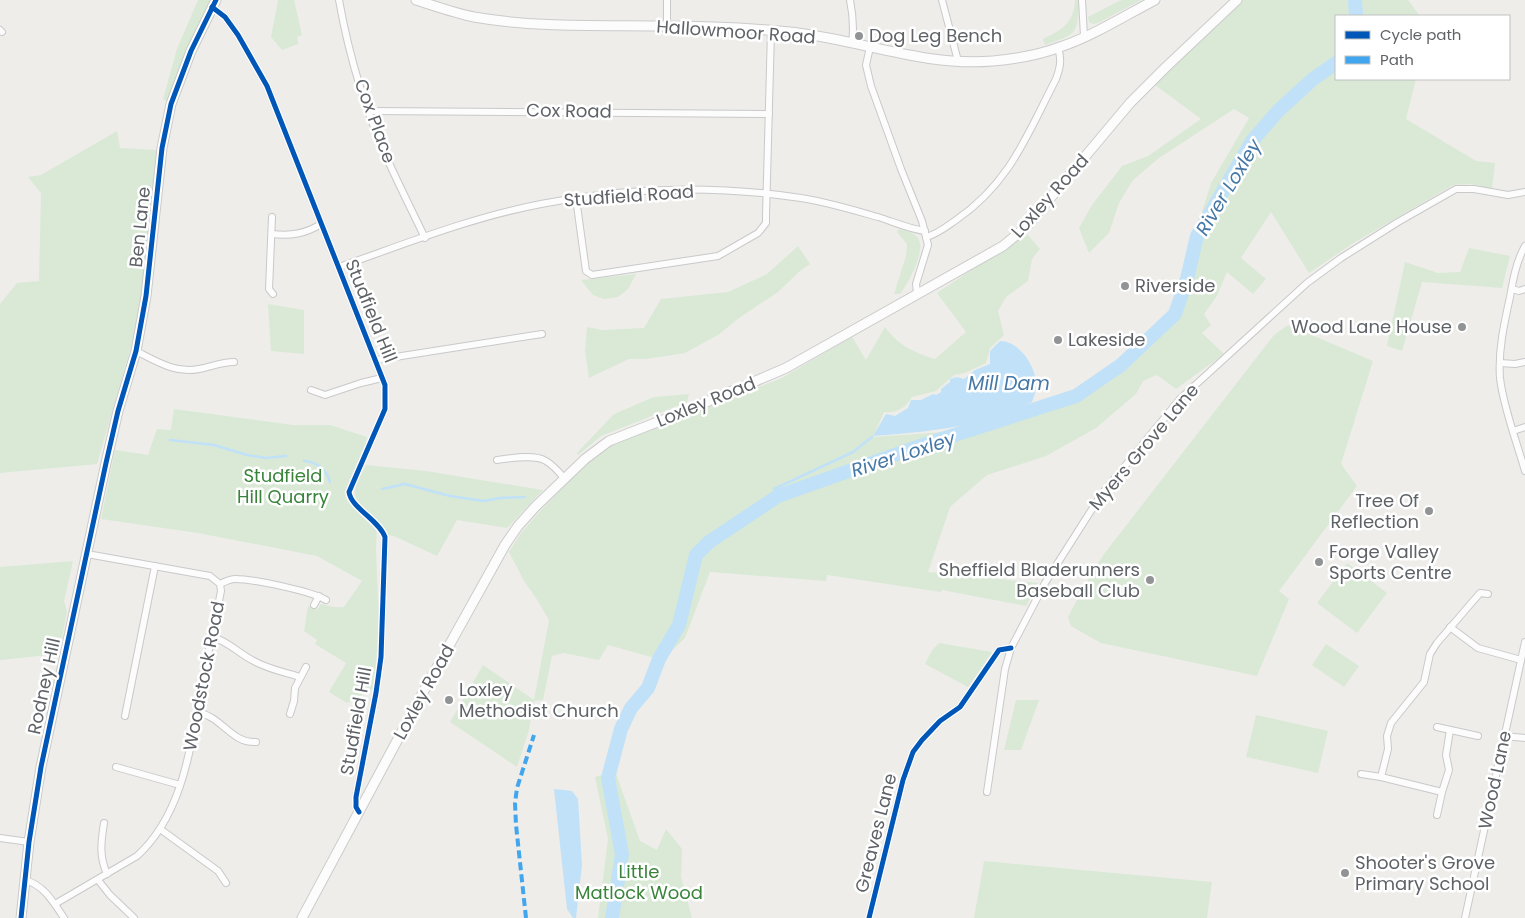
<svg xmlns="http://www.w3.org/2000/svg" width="1525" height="918" font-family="Poppins,sans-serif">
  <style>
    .green { fill: #d9e9d6 }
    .water { fill: #c0e1f7 }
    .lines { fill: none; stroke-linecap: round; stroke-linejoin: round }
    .stream { stroke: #c0e1f7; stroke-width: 2.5 }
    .river { stroke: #c0e1f7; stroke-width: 14 }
    .street-casing { stroke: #c9c9ca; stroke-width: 8 }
    .secondary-casing { stroke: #cbcbcb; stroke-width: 11 }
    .street { stroke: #fcfcfc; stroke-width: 6 }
    .secondary { stroke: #fcfcfc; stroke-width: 9 }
    .quiet { stroke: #41a6ee; stroke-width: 4; stroke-dasharray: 8 4; stroke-linecap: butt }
    .cycleway-casing { stroke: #fff; stroke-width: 8 }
    .cycleway { stroke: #0057b8; stroke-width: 5 }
    .poi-dot { fill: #919395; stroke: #fff; stroke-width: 2 }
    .labels { text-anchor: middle; stroke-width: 5; stroke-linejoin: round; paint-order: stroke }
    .street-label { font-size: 18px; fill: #5f6367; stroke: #fff }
    .poi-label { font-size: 18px; fill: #5f6367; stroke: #fff; text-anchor: start }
    .park-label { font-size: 18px; fill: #39843a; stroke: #fff }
    .water-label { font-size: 19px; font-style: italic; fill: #4578a6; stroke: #fff }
  </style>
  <rect width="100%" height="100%" fill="#eeedea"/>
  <g class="green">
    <path d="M198,0H212C195,33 177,67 169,103L163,99L177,49Z"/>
    <path d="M278,0H294L302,35L297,37L298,44L282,50L271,37Z"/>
    <path d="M1075,0H1079V2C1078,36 1075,34 1045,45L1043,39C1062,30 1074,23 1075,0Z"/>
    <path d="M1121,0H1141L1098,23L1093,24L1089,22L1088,17Z"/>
    <path d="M1243,0H1408L1420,16H1336V79H1416L1406,119L1476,161L1495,163L1492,189L1471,184L1453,185L1355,242L1309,273L1271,212L1241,258L1266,279L1253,294L1227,272L1217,296L1204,314L1211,325L1202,333L1224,354L1176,389L1157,375L1143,381L1136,394L1096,428L1046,456L987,475L950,507L928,572L1038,583L1026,606L942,590L941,592L827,575L826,581L710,572L685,638L662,660L608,645L599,660L563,653L552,656L543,700L534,701L529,730L517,767L450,722L483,665L534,700L549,620L536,598L524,581L509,552L521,533L543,508L582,467L611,446L688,413L780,379L852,337L866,360L885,327C899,346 913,352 935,359L966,332L937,293L1026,233L1040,249L1032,259L1028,281L1006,297L998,311L1004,335L990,348L986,363L965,373L954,375L936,391L912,397C906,408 897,413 884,412L873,437L960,431L1025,411L1051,398L1073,396L1124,363L1147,343L1187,284L1194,257L1196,232L1211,183L1249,118L1234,109L1159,158L1133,180L1119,203L1109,233L1089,253L1079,228L1092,205L1122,166L1148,156L1201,119L1155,85Z"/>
    <path d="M117,131L120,148L157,150L141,295L134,336L97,464L0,473V304L17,283L39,281L41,193L28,177L41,175Z"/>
    <path d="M899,229C905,231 913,232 917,237C928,248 908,284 900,294H894L906,256L907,244L897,232Z"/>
    <path d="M798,246L810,264L800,271L778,292L739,318L718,335L685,353L646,359H629L589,378L585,351L587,327L603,330L644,328L661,299L728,292L767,274Z"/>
    <path d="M1469,248L1510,256L1502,288L1422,282L1402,351L1387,346L1405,262L1438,273L1460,272Z"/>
    <path d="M636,274L628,289L618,297L604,299L593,295L581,280Z"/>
    <path d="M268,304L304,310V354L271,351Z"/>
    <path d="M1288,325L1373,361L1341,464L1357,486L1279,591L1289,599L1257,676L1101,643L1071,626L1068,617L1086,583L1104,554L1274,335Z"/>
    <path d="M689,394L687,402L601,436L578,455L577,453L614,414L654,397Z"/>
    <path d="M174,409L293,425H330L367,437C365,451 342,488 346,499C350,506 370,523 377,529L376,548L379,626L374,686L371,690L347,703L329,692L346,663L315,644L317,640L304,631L308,606L317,610L321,604C330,606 334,608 344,607L362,581L317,556L198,533L101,519L115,450L148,455L157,429L171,430Z"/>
    <path d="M366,465L426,471L543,490L507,528L457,520L437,556L394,536L387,535C380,523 353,504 355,491C356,482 362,473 366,465Z"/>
    <path d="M73,561L64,601L67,612L59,654L0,660V567Z"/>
    <path d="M1347,563L1387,593L1357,633L1317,603Z"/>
    <path d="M939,643L992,652L968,687L925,664L932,650Z"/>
    <path d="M1326,644L1359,666L1344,687L1312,665Z"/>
    <path d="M1016,700H1039L1021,750H1004Z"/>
    <path d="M1256,715L1328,731L1318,773L1246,757Z"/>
    <path d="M615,771L640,841L657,850L666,829L682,849L681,877L692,918H598L608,839L595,777Z"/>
    <path d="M984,861L1212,882L1207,918H974Z"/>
  </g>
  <g class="water">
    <path d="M1000,341C1019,341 1035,365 1036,383C1037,389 1034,396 1032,402C983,427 927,432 873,436L886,414L895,416L908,408L911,400H921L933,394L936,395L941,392V389L950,382V379L957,377L964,379L975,370L990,364V351Z"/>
    <path d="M554,789L572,791L578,799L582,865L576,918H573L567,909Z"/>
  </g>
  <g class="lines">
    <g class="stream">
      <path d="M1033,405L1036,411"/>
      <path d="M170,440L214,445L247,455L266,458L286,456"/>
      <path d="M304,461C318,462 326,469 330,482"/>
      <path d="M382,489L405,484L450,496L484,501L500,498L525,497"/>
      <path d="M778,496L774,489L853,452L872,437"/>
    </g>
    <g class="river">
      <path d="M1355,0L1356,16"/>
      <path d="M612,918L622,854L608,778L621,729L631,708L648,688L659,659L679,625L696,555L709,542L778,496L917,447L1076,396L1121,365L1175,314L1187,279L1197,236L1252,141L1278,111L1313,79L1336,63"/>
    </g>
    <g class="street-casing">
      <g id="street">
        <path d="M339,0C349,56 366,113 390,165C401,189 413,213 425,238"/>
        <path d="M850,0C853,15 854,28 852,43"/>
        <path d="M942,0L958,61"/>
        <path d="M1082,0L1084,36"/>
        <path d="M212,7L225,17L238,35L267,86L385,385V409L349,492C351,508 379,520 385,537L381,657L376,693L356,797V807L359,812"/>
        <path d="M667,26V0"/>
        <path d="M0,30L2,32"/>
        <path d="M870,47L866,65L871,86L901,169L922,221L928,245L916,284L917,293"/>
        <path d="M369,111L769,114"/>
        <path d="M576,198L586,271L592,275L718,256L758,233L766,223V215L771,31"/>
        <path d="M272,217L269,289L273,294"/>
        <path d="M272,234C291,236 305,234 321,224"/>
        <path d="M926,237C938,234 947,226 956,220C1010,183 1027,135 1056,79C1060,68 1062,60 1058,48"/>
        <path d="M1525,246C1516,262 1513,280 1510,297C1504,324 1498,351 1500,378C1503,406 1517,443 1525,471"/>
        <path d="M339,267C405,244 472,217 541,204C626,187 715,185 801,198C827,202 853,210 878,217C894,222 909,229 925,231"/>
        <path d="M1512,289L1519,291L1525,289"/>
        <path d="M136,351C156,361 176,374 199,369C211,367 221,362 234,362"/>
        <path d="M376,360L542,334"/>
        <path d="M1500,363L1515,364L1525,362"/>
        <path d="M311,390L325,395L361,383L382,378"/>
        <path d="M1513,431L1525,427"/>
        <path d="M497,460C510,458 535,454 546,461C553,465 559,472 564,478"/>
        <path d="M220,584C225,582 229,579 235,579C253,579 311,591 326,600"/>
        <path d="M314,605L319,596"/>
        <path d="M1450,627L1478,648L1521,660"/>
        <path d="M212,637C228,641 238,653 252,660C267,669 284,672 300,677"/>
        <path d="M197,711C202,713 207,715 212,718C227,727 236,743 256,742"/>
        <path d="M290,714L294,701L295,688L306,667"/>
        <path d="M125,716L155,566"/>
        <path d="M1437,727L1478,736"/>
        <path d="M1504,736L1525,738"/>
        <path d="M116,767L180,785"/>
        <path d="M1361,774L1381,777L1442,792L1449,770L1446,755L1450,730"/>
        <path d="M1381,777L1388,749L1387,736L1391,723L1424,682L1430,654L1437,643L1480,593L1488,594"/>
        <path d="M987,792L1005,669L1011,648L1045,583L1101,495L1180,399L1307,283L1341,258L1398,222L1456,189H1474L1508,195L1525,192"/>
        <path d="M1437,815L1442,792"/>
        <path d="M104,823C101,842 99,856 107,874"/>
        <path d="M160,829L218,871L226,883"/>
        <path d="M0,838L29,842"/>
        <path d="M25,880C44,885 54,903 64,918"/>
        <path d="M98,880L110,895L134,918"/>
        <path d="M55,904L137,856C184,813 191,744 202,685C208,653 215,622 221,591L220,584L210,576L87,554"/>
        <path d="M869,918L903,780L913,752L922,740L940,721L960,707L999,650L1011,648"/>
        <path d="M1465,918L1525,642"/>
      </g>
    </g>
    <g class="secondary-casing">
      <g id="secondary">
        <path d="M416,0C435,6 454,13 474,17C537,28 601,25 664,26C706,26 748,28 790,32C858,39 923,67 993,61C1015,59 1039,55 1060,47C1093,36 1124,16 1155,0"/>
        <path d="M21,918L29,842L41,767L106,463L118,411L136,351L146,296L162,148L171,104L191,51L216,0"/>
        <path d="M302,918L421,696L505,545L518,526L535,507L585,459L609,441L683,412L786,368L1003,246L1026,227L1130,103L1166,67L1237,0"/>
      </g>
    </g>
    <use href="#street" class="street"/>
    <use href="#secondary" class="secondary"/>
    <path class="quiet" d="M526,918L516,825L515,803L517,788L534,735"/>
    <g class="cycleway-casing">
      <g id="cycleway">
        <path d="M212,7L225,17L238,35L267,86L385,385V409L349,492C351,508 379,520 385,537L381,657L376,693L356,797V807L359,812"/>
        <path d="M21,918L29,842L41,767L106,463L118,411L136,351L146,296L162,148L171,104L191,51L216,0"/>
        <path d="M869,918L903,780L913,752L922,740L940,721L960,707L999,650L1011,648"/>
      </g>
    </g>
    <use href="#cycleway" class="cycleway"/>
  </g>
  <g class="poi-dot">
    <circle cx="859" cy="36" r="5"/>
    <circle cx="1125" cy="286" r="5"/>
    <circle cx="1462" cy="327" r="5"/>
    <circle cx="1058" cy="340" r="5"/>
    <circle cx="1429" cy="511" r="5"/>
    <circle cx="1319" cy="562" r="5"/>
    <circle cx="1150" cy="580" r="5"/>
    <circle cx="449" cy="700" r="5"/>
    <circle cx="1345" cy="873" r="5"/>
  </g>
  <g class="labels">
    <g class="street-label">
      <text transform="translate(736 32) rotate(4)" y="6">Hallowmoor Road</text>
      <text transform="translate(569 111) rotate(1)" y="6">Cox Road</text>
      <text transform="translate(375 121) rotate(70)" y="6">Cox Place</text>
      <text transform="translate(629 196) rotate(-4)" y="6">Studfield Road</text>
      <text transform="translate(1050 196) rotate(-48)" y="6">Loxley Road</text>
      <text transform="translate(140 227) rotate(-84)" y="6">Ben Lane</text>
      <text transform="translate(371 311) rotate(68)" y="6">Studfield Hill</text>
      <text transform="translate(706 402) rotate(-22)" y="6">Loxley Road</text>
      <text transform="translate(1144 447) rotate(-50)" y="6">Myers Grove Lane</text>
      <text transform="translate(204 676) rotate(-79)" y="6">Woodstock Road</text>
      <text transform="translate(44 686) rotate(-78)" y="6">Rodney Hill</text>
      <text transform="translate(424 692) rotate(-61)" y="6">Loxley Road</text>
      <text transform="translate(356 721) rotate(-80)" y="6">Studfield Hill</text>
      <text transform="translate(1495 780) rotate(-78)" y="6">Wood Lane</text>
      <text transform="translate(876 833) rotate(-76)" y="6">Greaves Lane</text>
    </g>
    <g class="poi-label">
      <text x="869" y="42">Dog Leg Bench</text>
      <text x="1135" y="292">Riverside</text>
      <text x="1452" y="333" text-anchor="end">Wood Lane House</text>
      <text x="1068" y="346">Lakeside</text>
      <text x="1419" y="507" text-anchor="end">Tree Of<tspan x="1419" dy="21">Reflection</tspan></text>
      <text x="1329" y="558">Forge Valley<tspan x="1329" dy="21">Sports Centre</tspan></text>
      <text x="1140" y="576" text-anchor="end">Sheffield Bladerunners<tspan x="1140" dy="21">Baseball Club</tspan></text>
      <text x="459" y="696">Loxley<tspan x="459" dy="21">Methodist Church</tspan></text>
      <text x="1355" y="869">Shooter's Grove<tspan x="1355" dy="21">Primary School</tspan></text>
    </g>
    <g class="park-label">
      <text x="283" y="482">Studfield<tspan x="283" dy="21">Hill Quarry</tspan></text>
      <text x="639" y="878">Little<tspan x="639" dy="21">Matlock Wood</tspan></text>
    </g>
    <g class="water-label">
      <text transform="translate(1228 187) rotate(-59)" y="7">River Loxley</text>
      <text x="1009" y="390">Mill Dam</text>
      <text transform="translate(903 454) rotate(-18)" y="7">River Loxley</text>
    </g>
  </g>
  <rect x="1335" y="15" width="175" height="65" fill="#ffffff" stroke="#bfc1c2"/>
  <rect x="1345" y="31" width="25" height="8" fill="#0057b8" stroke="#bfc1c2"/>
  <text x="1380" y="40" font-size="15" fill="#5f6367">Cycle path</text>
  <rect x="1345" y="56" width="25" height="8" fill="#41a6ee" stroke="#bfc1c2"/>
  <text x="1380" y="65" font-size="15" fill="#5f6367">Path</text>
</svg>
